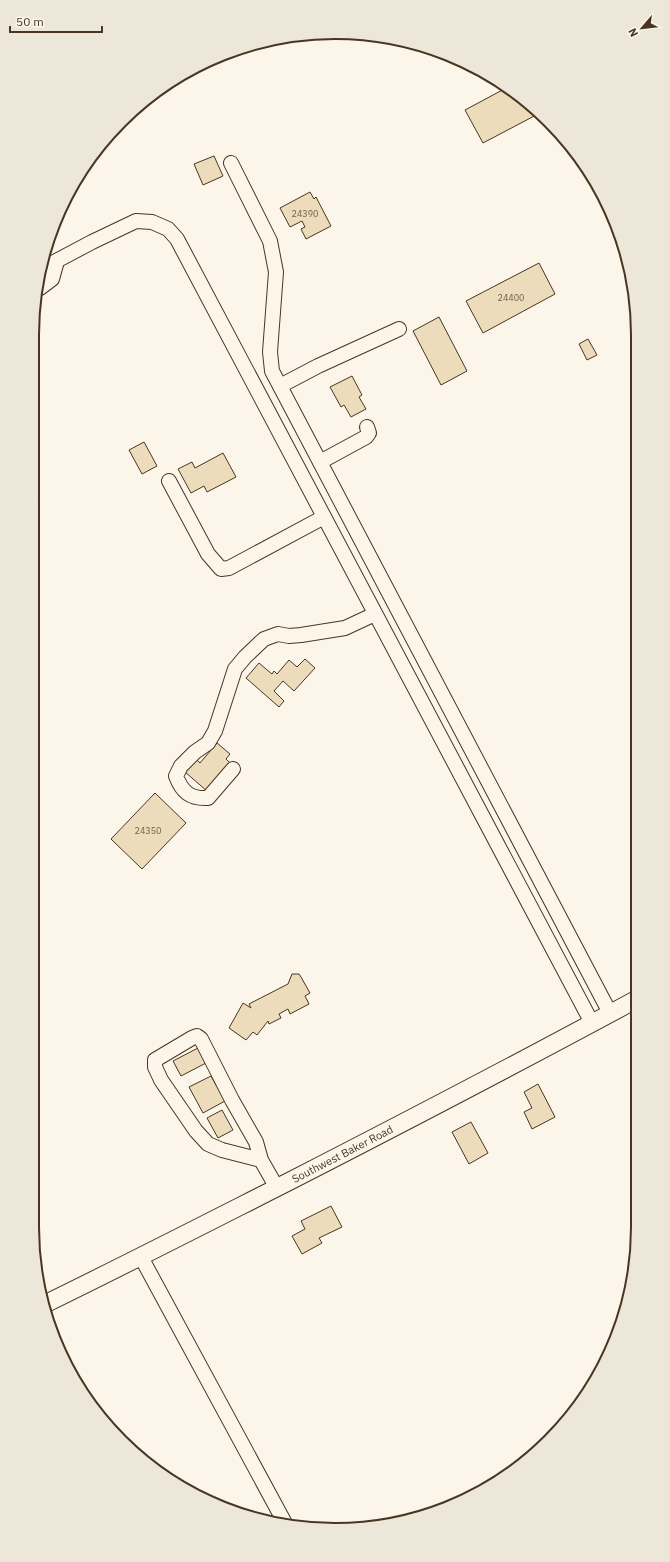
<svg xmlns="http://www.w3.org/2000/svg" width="670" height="1562" font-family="'IBM Plex Sans',sans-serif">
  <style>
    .building { fill: #ecdcbc; stroke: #4a3520 }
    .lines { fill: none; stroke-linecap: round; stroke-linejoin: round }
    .minor-casing { stroke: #4a3520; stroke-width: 16 }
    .major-casing { stroke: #4a3520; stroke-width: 19 }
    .minor { stroke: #fbf6e9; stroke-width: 14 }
    .major { stroke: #fbf6e9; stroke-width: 17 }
    .labels { text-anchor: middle; stroke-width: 3; stroke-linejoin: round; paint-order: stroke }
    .number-label { font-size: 9px; fill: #725f47 }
    .street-label { font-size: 11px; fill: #4a3520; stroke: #fbf6e9 }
    .rim { fill: none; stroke: #4a3520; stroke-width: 2 }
  </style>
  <rect width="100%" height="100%" fill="#fbf6e9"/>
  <g class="building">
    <path d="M508,87L538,114L483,143L465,110Z"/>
    <path d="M214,156L223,176L203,185L194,164Z"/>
    <path d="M310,192L314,199L316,197L331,226L306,239L301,229L305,227L302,221L290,227L280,208Z"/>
    <path d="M539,263L555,294L483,333L466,301Z"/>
    <path d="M439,317L467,371L441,385L413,331Z"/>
    <path d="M588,339L597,355L587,360L579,344Z"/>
    <path d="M352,376L362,395L359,397L366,409L351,417L344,405L341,407L330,387Z"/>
    <path d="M144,442L157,466L142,474L129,450Z"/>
    <path d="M223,453L236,477L207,492L204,486L191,493L178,469L192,462L195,468Z"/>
    <path d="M305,659L315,668L294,691L283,681L274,691L284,701L279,707L246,678L259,663L272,674L274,671L277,674L289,660L297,667Z"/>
    <path d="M217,743L230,754L226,759L231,764L207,791L185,772L196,759L200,763Z"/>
    <path d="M155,793L186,823L142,869L111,839Z"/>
    <path d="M292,974H299L301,977L310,993L305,996L309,1004L290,1014L288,1009L279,1014L281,1018L269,1024L268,1021L257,1035L253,1032L246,1040L229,1028L243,1003L251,1008L249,1004L288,984Z"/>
    <path d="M198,1048L206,1063L181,1076L173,1061Z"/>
    <path d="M211,1076L225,1101L203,1113L189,1087Z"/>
    <path d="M538,1084L555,1117L532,1129L524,1112L532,1108L524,1092Z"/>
    <path d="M222,1110L233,1130L218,1138L207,1118Z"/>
    <path d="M471,1122L488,1153L469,1164L452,1132Z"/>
    <path d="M331,1206L342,1227L319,1238L322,1243L302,1254L292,1236L305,1229L301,1221Z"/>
  </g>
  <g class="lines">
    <g class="minor-casing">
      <g id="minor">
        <path d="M231,163L270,241L276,272L270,352L272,371L610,1013"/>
        <path d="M43,268L92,242L136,221L152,222L168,229L177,239L592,1023"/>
        <path d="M40,288L52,279L57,261"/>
        <path d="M280,386L318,366L399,329"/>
        <path d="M320,462L366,437L369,433L367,427"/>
        <path d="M169,481L208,554L221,569L229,568L324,517"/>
        <path d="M233,769L208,798C190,799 182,792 176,776L181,766L195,752L208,743L215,731L235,669L245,657L264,639L278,634L289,636L301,635L345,628L375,614"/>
        <path d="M261,1160L222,1150L208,1144L196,1131L161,1080L155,1067V1060L192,1038L197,1036L201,1039L232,1100L256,1142L261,1160L277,1188"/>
        <path d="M141,1257L286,1525"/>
      </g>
    </g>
    <g class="major-casing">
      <g id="major">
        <path id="s1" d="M45,1304C127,1264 209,1222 290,1181C407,1121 522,1061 637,999"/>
      </g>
    </g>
    <use href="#minor" class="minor"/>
    <use href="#major" class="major"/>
  </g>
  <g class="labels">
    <g class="number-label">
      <text x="305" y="217">24390</text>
      <text x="511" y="301">24400</text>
      <text x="148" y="834">24350</text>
    </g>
    <g class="street-label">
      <text dy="4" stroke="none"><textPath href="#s1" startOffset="333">Southwest Baker Road</textPath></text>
    </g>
  </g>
  <path d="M0 0H670V1562H0ZM335 39H335A296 296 0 0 1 631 335V1227A296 296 0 0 1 335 1523H335A296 296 0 0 1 39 1227V335A296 296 0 0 1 335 39Z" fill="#ede7d9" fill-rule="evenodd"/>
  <path class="rim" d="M335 39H335A296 296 0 0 1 631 335V1227A296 296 0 0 1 335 1523H335A296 296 0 0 1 39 1227V335A296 296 0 0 1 335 39Z"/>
  <g transform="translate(642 28) rotate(242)" stroke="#fbf6e9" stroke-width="3" paint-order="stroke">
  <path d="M0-3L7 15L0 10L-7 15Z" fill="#4a3520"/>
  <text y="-6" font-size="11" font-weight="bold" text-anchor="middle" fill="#4a3520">N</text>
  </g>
  <path d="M10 26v6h92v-6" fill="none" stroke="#4a3520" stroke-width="2"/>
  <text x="16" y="26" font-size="12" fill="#4a3520" stroke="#fbf6e9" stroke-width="3" paint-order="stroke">50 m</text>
</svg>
